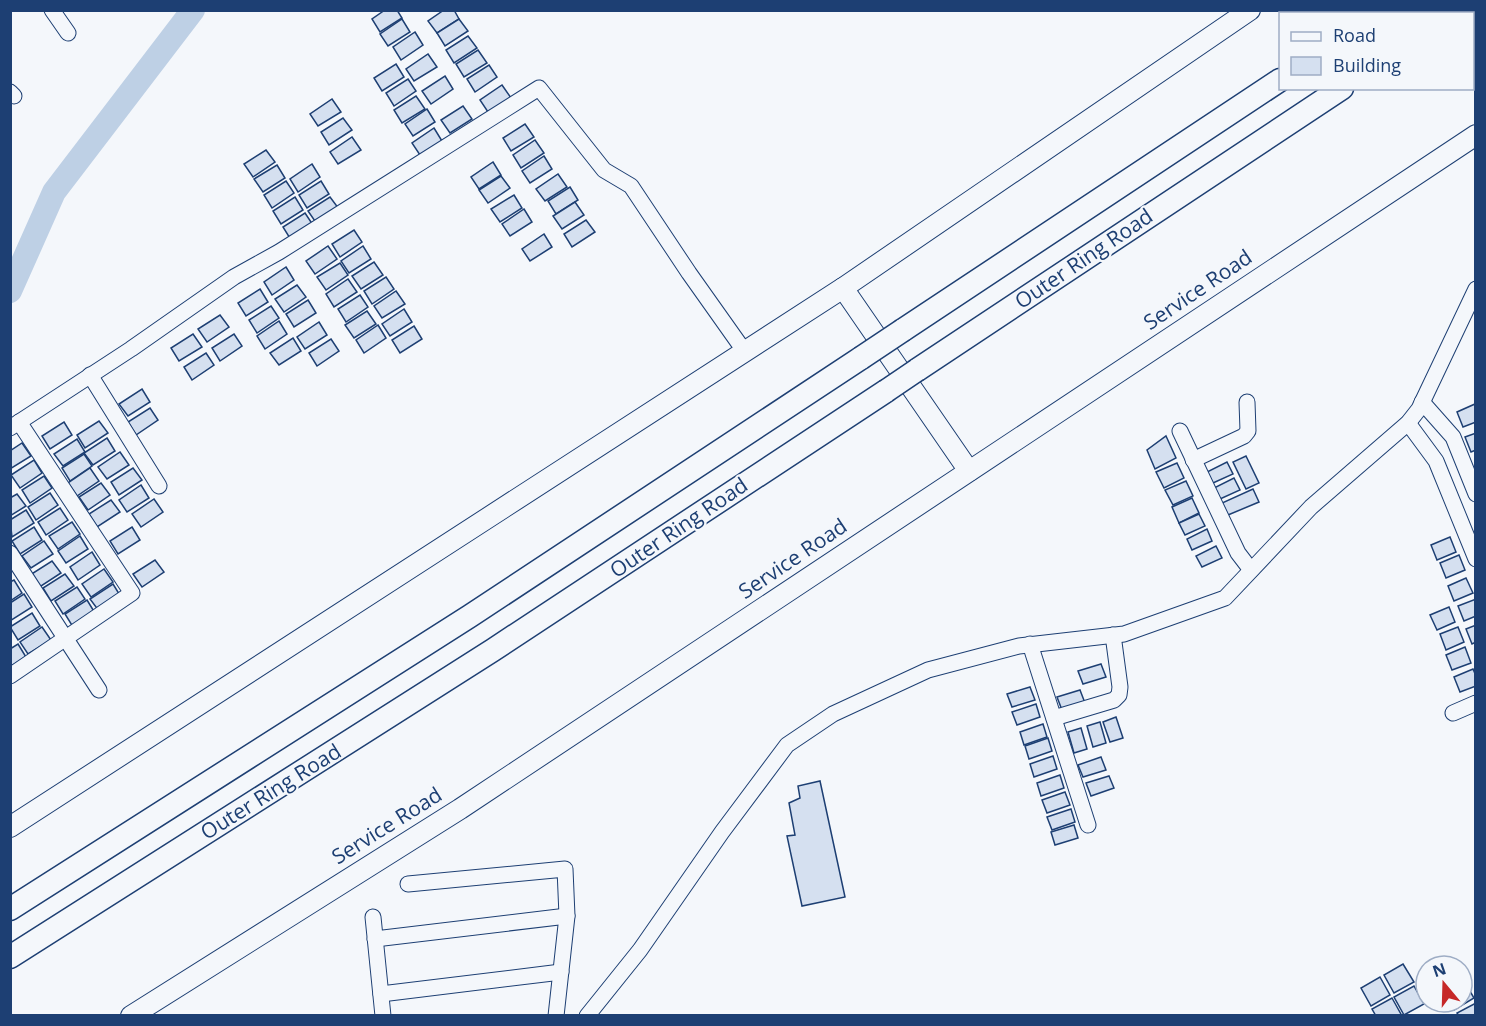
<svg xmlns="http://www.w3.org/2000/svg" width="1486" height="1026" font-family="'Open Sans',sans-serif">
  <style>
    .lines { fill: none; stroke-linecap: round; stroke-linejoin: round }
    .river { stroke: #bed0e5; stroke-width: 24 }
    .building { fill: #d5e0f0; stroke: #1d3f73; stroke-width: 1.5 }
    .minor-casing { stroke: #1d3f73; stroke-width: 17 }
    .major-casing { stroke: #1d3f73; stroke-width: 22 }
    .highway-casing { stroke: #1d3f73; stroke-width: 25 }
    .minor { stroke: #f4f7fb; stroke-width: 15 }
    .major { stroke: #f4f7fb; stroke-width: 20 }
    .highway { stroke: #f4f7fb; stroke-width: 22 }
    .highway-bridge-casing { stroke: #1d3f73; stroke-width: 25; stroke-linecap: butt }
    .highway-bridge { stroke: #f4f7fb; stroke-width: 22 }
    .labels { text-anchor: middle; stroke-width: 4.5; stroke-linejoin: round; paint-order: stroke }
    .street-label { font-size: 21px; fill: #1d3f73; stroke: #f4f7fb }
  </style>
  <rect width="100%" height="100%" fill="#f4f7fb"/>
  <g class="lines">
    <path class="river" d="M10,291L54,192L193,10"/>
  </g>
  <g class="building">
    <path d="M385,10H397L402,18L380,32L372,19Z"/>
    <path d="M444,10H454L459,19L437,33L428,21Z"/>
    <path d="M402,19L410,32L388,46L380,34Z"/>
    <path d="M459,19L468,31L445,46L437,33Z"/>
    <path d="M415,32L423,45L401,60L393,47Z"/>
    <path d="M468,36L477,48L454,63L446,50Z"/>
    <path d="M478,50L487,63L464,77L456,64Z"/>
    <path d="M428,54L437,67L414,81L406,69Z"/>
    <path d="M396,64L404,77L382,91L374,78Z"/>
    <path d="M489,65L497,77L475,92L467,79Z"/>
    <path d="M445,76L453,89L431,104L422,91Z"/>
    <path d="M408,79L416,91L394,106L386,93Z"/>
    <path d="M502,85L511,98L488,112L480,100Z"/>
    <path d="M416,96L425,109L402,123L394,110Z"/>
    <path d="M332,99L341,112L318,126L310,114Z"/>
    <path d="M463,106L472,119L450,133L441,120Z"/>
    <path d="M427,109L435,122L413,136L405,124Z"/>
    <path d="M343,118L352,130L329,145L321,132Z"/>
    <path d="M525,124L534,137L511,151L503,138Z"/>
    <path d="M434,128L442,141L420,155L412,143Z"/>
    <path d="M352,137L361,150L338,164L330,152Z"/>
    <path d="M535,140L544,153L521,168L513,155Z"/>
    <path d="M266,150L275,162L253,177L244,164Z"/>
    <path d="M544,156L552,169L530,183L522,171Z"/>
    <path d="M493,162L501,175L479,189L471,177Z"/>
    <path d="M312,164L320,177L298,192L290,179Z"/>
    <path d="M277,165L285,178L263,192L254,179Z"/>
    <path d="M558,174L567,187L545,201L536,189Z"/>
    <path d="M501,176L510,188L488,203L479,190Z"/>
    <path d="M286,181L294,193L272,208L264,195Z"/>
    <path d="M321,181L329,194L307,208L299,195Z"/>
    <path d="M570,187L578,200L556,214L548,201Z"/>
    <path d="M514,195L522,208L500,222L491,209Z"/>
    <path d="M295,197L303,210L281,224L273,211Z"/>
    <path d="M330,197L339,209L317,224L308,211Z"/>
    <path d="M575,202L584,215L562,229L553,216Z"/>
    <path d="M524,209L532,222L510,236L502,224Z"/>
    <path d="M305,213L313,225L291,240L283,227Z"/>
    <path d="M586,220L595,232L572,247L564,234Z"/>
    <path d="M354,230L362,242L340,257L332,244Z"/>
    <path d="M544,234L552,247L530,261L522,249Z"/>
    <path d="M328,246L337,259L315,274L306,261Z"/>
    <path d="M363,246L371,259L349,273L341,261Z"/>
    <path d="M374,262L383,275L361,289L352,276Z"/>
    <path d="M340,263L348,275L326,290L317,277Z"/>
    <path d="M286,267L294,280L272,295L264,282Z"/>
    <path d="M386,277L394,289L372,304L364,291Z"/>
    <path d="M348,279L357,292L334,307L326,294Z"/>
    <path d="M297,285L306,297L284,312L275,299Z"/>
    <path d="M260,289L268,302L246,316L238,303Z"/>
    <path d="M396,291L405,304L382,318L374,306Z"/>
    <path d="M360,295L368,307L346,322L338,309Z"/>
    <path d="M308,300L316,313L294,327L286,314Z"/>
    <path d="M271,306L279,318L257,333L249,320Z"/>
    <path d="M404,309L412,322L390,336L382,324Z"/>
    <path d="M367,311L376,324L354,338L345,325Z"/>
    <path d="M220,315L229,327L207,342L198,329Z"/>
    <path d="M279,321L287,334L265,349L257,336Z"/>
    <path d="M319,322L327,335L305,349L297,337Z"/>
    <path d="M378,325L386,338L364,353L356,340Z"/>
    <path d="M414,326L422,339L400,353L392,340Z"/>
    <path d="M193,334L202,347L179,361L171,348Z"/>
    <path d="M234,334L242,346L220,361L212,348Z"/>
    <path d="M293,338L301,351L279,365L270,353Z"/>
    <path d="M331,339L339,351L317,366L309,353Z"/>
    <path d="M206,353L214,365L192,380L184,367Z"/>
    <path d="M142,389L150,402L128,416L119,404Z"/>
    <path d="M1475,404L1476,422L1463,427L1457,412Z"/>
    <path d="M150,408L158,420L136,435L128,422Z"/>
    <path d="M99,421L108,433L85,448L77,435Z"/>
    <path d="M64,422L72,435L50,449L42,436Z"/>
    <path d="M1476,433V450L1471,452L1465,437Z"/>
    <path d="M1166,436L1176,458L1155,469L1147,450Z"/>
    <path d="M107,438L115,451L93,465L84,453Z"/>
    <path d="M77,439L85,452L63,466L54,454Z"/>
    <path d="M22,443L31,456L10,469V451Z"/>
    <path d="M120,452L129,465L107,479L98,467Z"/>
    <path d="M84,454L92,466L70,481L62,468Z"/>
    <path d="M1246,456L1259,483L1246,489L1233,462Z"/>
    <path d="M34,460L42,473L20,488L11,475Z"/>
    <path d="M1227,462L1233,474L1213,483L1207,472Z"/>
    <path d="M1177,463L1184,478L1164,488L1156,472Z"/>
    <path d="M90,468L99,481L77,496L68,483Z"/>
    <path d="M133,468L142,480L119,495L111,482Z"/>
    <path d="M44,476L52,488L30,503L22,490Z"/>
    <path d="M1234,478L1240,490L1220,499L1214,488Z"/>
    <path d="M1186,481L1193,496L1173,505L1165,490Z"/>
    <path d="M101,483L110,495L88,510L79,497Z"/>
    <path d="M141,485L149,498L127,512L119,500Z"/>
    <path d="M1253,489L1259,502L1228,515L1222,503Z"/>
    <path d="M50,493L58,505L36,520L28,507Z"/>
    <path d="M17,494L26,506L10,516V498Z"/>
    <path d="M1192,498L1199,513L1179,523L1172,507Z"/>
    <path d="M154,499L163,512L141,527L132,514Z"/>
    <path d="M111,500L120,512L97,527L89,514Z"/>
    <path d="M60,508L68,520L46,535L38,522Z"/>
    <path d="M26,510L34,523L12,537L10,520Z"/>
    <path d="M1199,514L1205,526L1185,535L1179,523Z"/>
    <path d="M72,522L80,534L58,549L49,536Z"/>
    <path d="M34,527L42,540L20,554L12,541Z"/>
    <path d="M132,527L140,540L118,554L110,541Z"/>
    <path d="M1207,529L1212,541L1192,550L1187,539Z"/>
    <path d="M80,536L88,549L66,563L58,551Z"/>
    <path d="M1450,537L1456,552L1437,560L1431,545Z"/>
    <path d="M44,541L53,554L31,568L22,556Z"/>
    <path d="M1216,546L1222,558L1202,567L1196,556Z"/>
    <path d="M92,552L100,565L78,580L70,567Z"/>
    <path d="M1459,555L1465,570L1446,578L1440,563Z"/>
    <path d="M155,560L164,572L142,587L133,574Z"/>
    <path d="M52,561L61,573L38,588L30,575Z"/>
    <path d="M104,569L113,582L91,597L82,584Z"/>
    <path d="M65,574L74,586L51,601L43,588Z"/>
    <path d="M1466,578L1473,593L1454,601L1448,586Z"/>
    <path d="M14,580L22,593L10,601V582Z"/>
    <path d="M113,584L121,597L99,611L90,599Z"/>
    <path d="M77,587L85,599L63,614L55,601Z"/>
    <path d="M24,594L32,607L10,621V603Z"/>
    <path d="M1476,599V616L1464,621L1458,606Z"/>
    <path d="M87,600L95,613L73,627L65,614Z"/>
    <path d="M1449,607L1455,622L1437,630L1430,615Z"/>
    <path d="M32,613L40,626L18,640L10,627Z"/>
    <path d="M1476,625V642L1472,644L1466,629Z"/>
    <path d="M42,627L51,640L28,654L20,642Z"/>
    <path d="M1458,627L1464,642L1446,650L1440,634Z"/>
    <path d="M18,644L26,657L10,667V649Z"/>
    <path d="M1465,647L1471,663L1452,670L1446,655Z"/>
    <path d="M1101,664L1106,677L1083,684L1078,671Z"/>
    <path d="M1473,669L1476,676V686L1460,692L1454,677Z"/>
    <path d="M1030,687L1035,700L1012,707L1007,694Z"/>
    <path d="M1080,690L1085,703L1062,710L1057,697Z"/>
    <path d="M1036,704L1040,717L1017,725L1012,712Z"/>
    <path d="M1116,717L1123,738L1110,742L1103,722Z"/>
    <path d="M1100,722L1106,743L1093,747L1087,726Z"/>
    <path d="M1043,724L1047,737L1024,745L1020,732Z"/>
    <path d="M1081,728L1087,749L1074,753L1068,732Z"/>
    <path d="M1048,738L1052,751L1029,759L1025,746Z"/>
    <path d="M1053,756L1057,769L1034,777L1030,764Z"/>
    <path d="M1101,757L1106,770L1083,777L1078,765Z"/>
    <path d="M1060,775L1064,788L1041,796L1037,783Z"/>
    <path d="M1109,776L1114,788L1091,796L1086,783Z"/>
    <path d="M820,781L845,897L802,906L787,836L795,835L789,803L800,798L798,786Z"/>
    <path d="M1065,792L1070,805L1047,813L1042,800Z"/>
    <path d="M1071,809L1075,822L1052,830L1047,817Z"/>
    <path d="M1074,825L1078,838L1055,845L1051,832Z"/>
    <path d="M1403,964L1414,982L1394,993L1384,975Z"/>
    <path d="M1380,977L1390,995L1371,1006L1361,988Z"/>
    <path d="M1414,986L1424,1004L1404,1015L1394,997Z"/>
    <path d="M1467,986L1474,998L1454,1010L1450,1002H1462V989Z"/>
    <path d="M1392,998L1402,1016H1376L1372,1009Z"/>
    <path d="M1476,1003V1016H1459L1457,1013Z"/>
  </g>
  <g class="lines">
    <g class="minor-casing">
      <g id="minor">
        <path d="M52,10L68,33"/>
        <path d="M10,92L14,96"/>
        <path d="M90,375L159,486"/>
        <path d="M1422,402L1453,437L1476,494"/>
        <path d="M1408,423L1436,461L1476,559"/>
        <path d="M10,428L131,349L234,277L279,252L539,88L604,170L631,186L689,273L745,352"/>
        <path d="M1180,431L1238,553L1251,570"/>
        <path d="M1193,460L1244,436L1248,431L1247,402"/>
        <path d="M10,553L99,690"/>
        <path d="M1030,644L1088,825"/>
        <path d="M10,676L132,593L19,422"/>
        <path d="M1453,713L1476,703"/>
        <path d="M1054,718L1114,700L1119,695L1120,687L1113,635"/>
        <path d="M408,884L565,869L567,916L556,1016"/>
        <path d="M373,917L383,1016"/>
        <path d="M375,939L567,916"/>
        <path d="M381,994L561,972"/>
        <path d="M587,1016L640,950L722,832L787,745L833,714L928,670L1019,646L1124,634L1225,598L1311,507L1408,423L1419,409L1476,289"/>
      </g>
    </g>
    <g class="major-casing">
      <g id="major">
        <path d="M843,288L969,471"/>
        <path d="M10,827L843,288L1250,10"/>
        <path d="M131,1016L460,809L1476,135"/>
      </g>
    </g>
    <g class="highway-casing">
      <g id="highway">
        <path d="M1381,14L1385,10"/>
        <path d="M1455,14L1459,10"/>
        <path d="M903,330L1280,80"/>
        <path d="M917,370L1342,88"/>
        <path d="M10,909L470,616L861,358"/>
        <path d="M10,957L493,650L886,391"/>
      </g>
    </g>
    <use href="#minor" class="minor"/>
    <use href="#major" class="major"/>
    <use href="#highway" class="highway"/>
    <g class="highway-bridge-casing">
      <g id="highway-bridge">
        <path d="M861,358L903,330"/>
        <path d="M886,391L917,370"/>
      </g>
    </g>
    <use href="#highway-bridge" class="highway-bridge"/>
  </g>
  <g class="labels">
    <g class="street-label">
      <text transform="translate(1084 259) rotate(-34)" y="7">Outer Ring Road</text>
      <text transform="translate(1198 290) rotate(-34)" y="7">Service Road</text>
      <text transform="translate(679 528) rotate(-34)" y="7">Outer Ring Road</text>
      <text transform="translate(793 559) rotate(-34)" y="7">Service Road</text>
      <text transform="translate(271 792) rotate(-32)" y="7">Outer Ring Road</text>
      <text transform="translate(387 826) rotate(-32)" y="7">Service Road</text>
    </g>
  </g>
  <rect width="1486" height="1026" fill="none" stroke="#1d3f73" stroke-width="24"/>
  <rect x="1279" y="12" width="195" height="78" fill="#f4f7fb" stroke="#9eadc5" stroke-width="1.5"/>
  <rect x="1291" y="32" width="30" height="9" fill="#f4f7fb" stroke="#9eadc5" stroke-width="1.5"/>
  <text x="1333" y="42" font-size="18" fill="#1d3f73">Road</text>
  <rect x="1291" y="57" width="30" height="18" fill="#d5e0f0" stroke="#9eadc5" stroke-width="1.5"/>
  <text x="1333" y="72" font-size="18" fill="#1d3f73">Building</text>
  <g transform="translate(1444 984) rotate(341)"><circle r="28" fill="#f4f7fb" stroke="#9eadc5" stroke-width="1.5"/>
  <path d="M0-4.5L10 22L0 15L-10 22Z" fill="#c62828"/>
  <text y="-9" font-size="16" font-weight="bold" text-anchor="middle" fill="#1d3f73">N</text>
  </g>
</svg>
